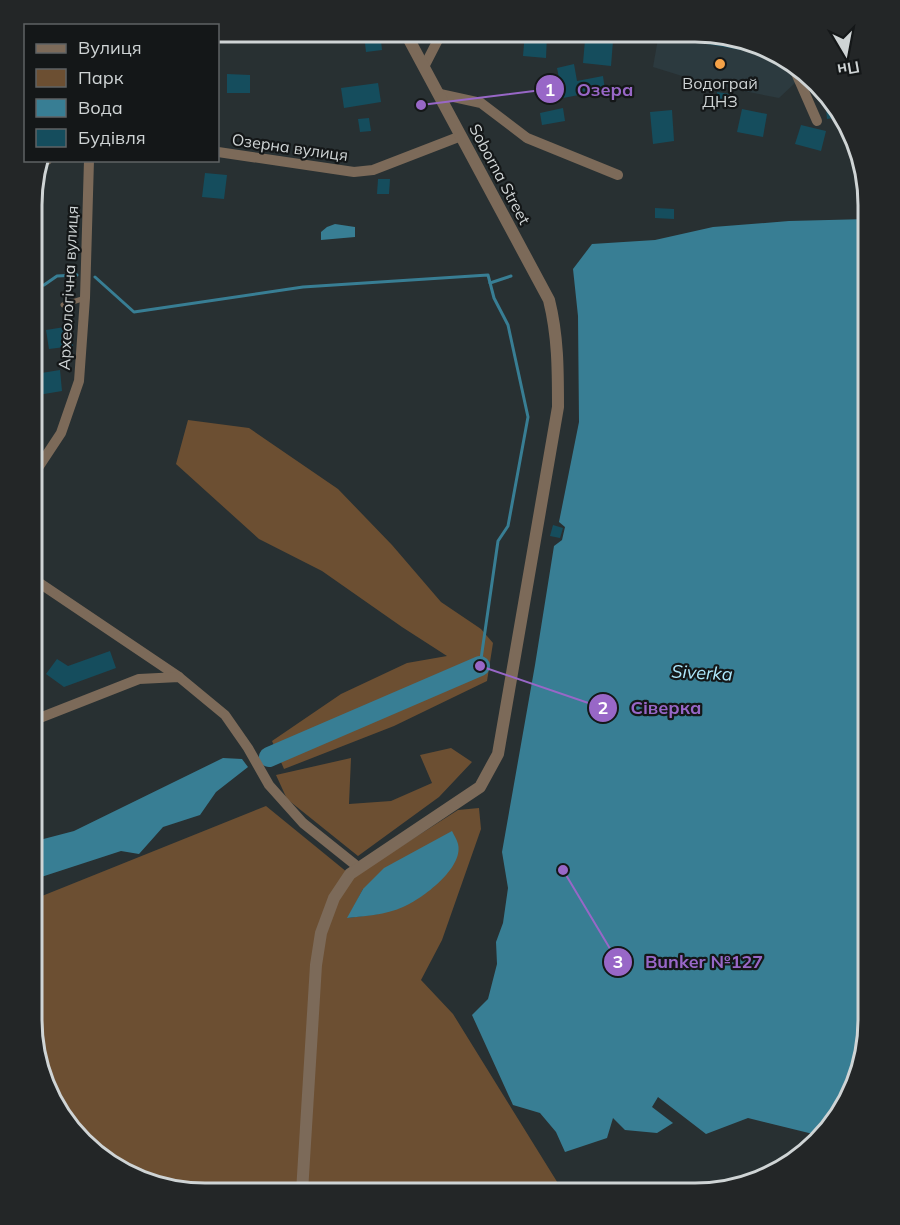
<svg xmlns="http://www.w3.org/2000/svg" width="900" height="1225" font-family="Mulish,sans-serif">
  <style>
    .built { fill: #2c3a3f }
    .green { fill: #6c4f32; fill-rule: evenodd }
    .water { fill: #387e94 }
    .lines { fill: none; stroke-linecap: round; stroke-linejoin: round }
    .stream { stroke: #387e94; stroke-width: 3 }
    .river { stroke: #387e94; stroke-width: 20 }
    .building { fill: #154d5d }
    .service { stroke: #7c6a59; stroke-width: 5 }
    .minor { stroke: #7c6a59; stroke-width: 10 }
    .tertiary { stroke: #7c6a59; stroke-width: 12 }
    .poi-dot { fill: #f6a247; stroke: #141718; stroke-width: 2 }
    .labels { text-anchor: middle; stroke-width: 4.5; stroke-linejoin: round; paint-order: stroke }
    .poi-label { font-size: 16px; fill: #cfd4d5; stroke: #141718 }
    .street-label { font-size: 16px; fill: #cfd4d5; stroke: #141718 }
    .water-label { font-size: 18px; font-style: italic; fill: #afe9fd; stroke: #141718 }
    .rim { fill: none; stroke: #cfd4d5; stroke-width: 3 }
    .leader { fill: none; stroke: #9867c7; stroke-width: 2 }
    .callout-dot { fill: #9867c7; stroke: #141718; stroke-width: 2 }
    .mark-label { font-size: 18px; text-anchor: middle; font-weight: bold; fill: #fff }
    .callout-label { font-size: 18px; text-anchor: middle; font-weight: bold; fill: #9867c7; stroke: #141718; stroke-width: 4.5; stroke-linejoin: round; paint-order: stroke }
  </style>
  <rect width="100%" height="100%" fill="#283032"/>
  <path class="built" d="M659,33H718L785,61L796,82L779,98L708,84L653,67Z"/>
  <g class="green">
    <path d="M188,420L249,428L338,489L392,545L441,602L481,629L493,643L487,681L394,726L284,769L272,741L341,694L407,663L447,656L402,627L322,571L259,539L176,464Z"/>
    <path d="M451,748L472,762L439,797L358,856L287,799L276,775L351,758L349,804L391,801L432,783L420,755Z"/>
    <path d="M266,806L353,877L458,810L479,808L481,829L442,940L421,980L453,1014L564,1193L183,1192L108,1164L50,1097L32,1020V900ZM363,889L378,914L348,918Z"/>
  </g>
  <g class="water">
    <path d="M868,219V1032L841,1112L813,1134L748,1118L706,1134L658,1097L652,1107L673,1123L657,1133L625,1130L613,1118L607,1138L565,1152L556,1132L540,1113L513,1105L472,1015L488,999L497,964L496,942L503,923L508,888L502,852L535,665L554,546L562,540L565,527L559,522L579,422L578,316L573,269L592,244L655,240L713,227L789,221Z"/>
    <path d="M335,224L355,227V237L321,240V232L327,227Z"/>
    <path d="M223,758L242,759L248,767L216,792L200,815L163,827L139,854L121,851L32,880V842L74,831Z"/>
    <path d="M452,831C454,835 457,840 458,844C464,868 422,899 403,907C385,915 366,916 347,918L363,889L384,868Z"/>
  </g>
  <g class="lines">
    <g class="stream">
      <path d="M95,277L134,312L303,287L488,275L494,298L508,325L528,417L508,526L498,541L480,666"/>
      <path d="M490,283L511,276"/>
      <path d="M33,286L44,285L57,276L77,275"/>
    </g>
    <path class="river" d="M269,757L480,666"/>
  </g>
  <g class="building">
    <path d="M380,32L382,50L366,52L364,34Z"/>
    <path d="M525,32L547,34L546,58L523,56Z"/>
    <path d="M703,33H718L759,50L758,53L701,43Z"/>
    <path d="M585,40L613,41L611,66L583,63Z"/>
    <path d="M574,64L577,81L603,76L605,90L563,98L557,68Z"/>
    <path d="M227,74L250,75V93H227Z"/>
    <path d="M378,83L381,102L344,108L341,88Z"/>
    <path d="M717,92L737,95L736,105L716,103Z"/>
    <path d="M563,108L565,121L542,125L540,113Z"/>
    <path d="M834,108L841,117L827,119L826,109Z"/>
    <path d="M742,109L767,114L763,137L737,132Z"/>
    <path d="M672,110L674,141L653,144L650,112Z"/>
    <path d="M369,118L371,131L360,132L358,119Z"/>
    <path d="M801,125L826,131L821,151L795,144Z"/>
    <path d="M205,173L227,175L224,199L202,197Z"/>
    <path d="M378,179H390L389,194H377Z"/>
    <path d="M655,208L674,209V219L655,218Z"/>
    <path d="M71,326L73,346L49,349L46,330Z"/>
    <path d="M60,370L62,391L38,395L35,374Z"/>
    <path d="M553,525L563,528L560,538L550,536Z"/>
    <path d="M110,651L116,668L64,687L46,674L57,659L68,666Z"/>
  </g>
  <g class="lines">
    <path class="service" d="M63,305L85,298"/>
    <g class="minor">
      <path d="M792,64L817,121"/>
      <path d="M424,67L442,32"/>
      <path d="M440,94L481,103L527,138L618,175"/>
      <path d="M218,152L354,172L373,170L461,136"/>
      <path d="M40,162L47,160"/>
      <path d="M32,477L61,433L79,381L85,298L89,160"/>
      <path d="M32,578L179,677"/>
      <path d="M32,721L139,679L179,677L225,715L248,748L269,785L303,823L358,867"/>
    </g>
    <path class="tertiary" d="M302,1192L316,965L321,933L334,898L350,874L480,787L498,754L558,407C558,370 558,336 549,300L405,32"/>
  </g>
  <circle class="poi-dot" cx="720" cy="64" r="6"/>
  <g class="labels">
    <g class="poi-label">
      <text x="720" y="89">Водограй<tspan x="720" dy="18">ДНЗ</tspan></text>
    </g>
    <g class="street-label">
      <text transform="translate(290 147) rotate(8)" y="6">Озерна вулиця</text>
      <text transform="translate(500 174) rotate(62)" y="6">Soborna Street</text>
      <text transform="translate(68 288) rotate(-87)" y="6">Археологічна вулиця</text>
    </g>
    <g class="water-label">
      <text transform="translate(702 673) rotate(3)" y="6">Siverka</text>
    </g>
  </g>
  <path d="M0 0H900V1225H0ZM205 42H695A163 163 0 0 1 858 205V1020A163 163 0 0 1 695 1183H205A163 163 0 0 1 42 1020V205A163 163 0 0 1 205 42Z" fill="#232627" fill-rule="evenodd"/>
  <path class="rim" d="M205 42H695A163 163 0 0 1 858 205V1020A163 163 0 0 1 695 1183H205A163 163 0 0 1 42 1020V205A163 163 0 0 1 205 42Z"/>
  <path class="leader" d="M421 105L550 89M480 666L603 708M563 870L618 962"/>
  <g class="callout-dot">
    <circle cx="421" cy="105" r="6"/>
    <circle cx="480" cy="666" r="6"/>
    <circle cx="563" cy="870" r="6"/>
    <circle cx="550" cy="89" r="15"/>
    <circle cx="603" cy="708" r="15"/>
    <circle cx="618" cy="962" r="15"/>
  </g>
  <g class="mark-label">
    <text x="550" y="96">1</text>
    <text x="603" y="714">2</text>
    <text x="618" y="968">3</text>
  </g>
  <g class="callout-label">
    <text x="605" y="96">Озера</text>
    <text x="666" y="714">Сіверка</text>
    <text x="704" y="968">Bunker №127</text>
  </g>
  <rect x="24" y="24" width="195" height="138" fill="#141718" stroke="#5f6364" stroke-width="1.5"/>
  <rect x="36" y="44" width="30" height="9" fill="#7c6a59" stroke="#5f6364" stroke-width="1.5"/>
  <text x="78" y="54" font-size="18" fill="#cfd4d5">Вулиця</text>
  <rect x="36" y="69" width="30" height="18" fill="#6c4f32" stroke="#5f6364" stroke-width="1.5"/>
  <text x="78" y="84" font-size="18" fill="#cfd4d5">Парк</text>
  <rect x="36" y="99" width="30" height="18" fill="#387e94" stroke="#5f6364" stroke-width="1.5"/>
  <text x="78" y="114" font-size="18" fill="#cfd4d5">Вода</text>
  <rect x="36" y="129" width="30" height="18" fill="#154d5d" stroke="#5f6364" stroke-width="1.5"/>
  <text x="78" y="144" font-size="18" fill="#cfd4d5">Будівля</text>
  <g transform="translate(846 54) rotate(170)" stroke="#141718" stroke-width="4.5" paint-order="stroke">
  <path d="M0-4.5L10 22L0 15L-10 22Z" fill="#cfd4d5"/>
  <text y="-9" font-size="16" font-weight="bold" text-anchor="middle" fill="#cfd4d5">Пн</text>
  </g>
</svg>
